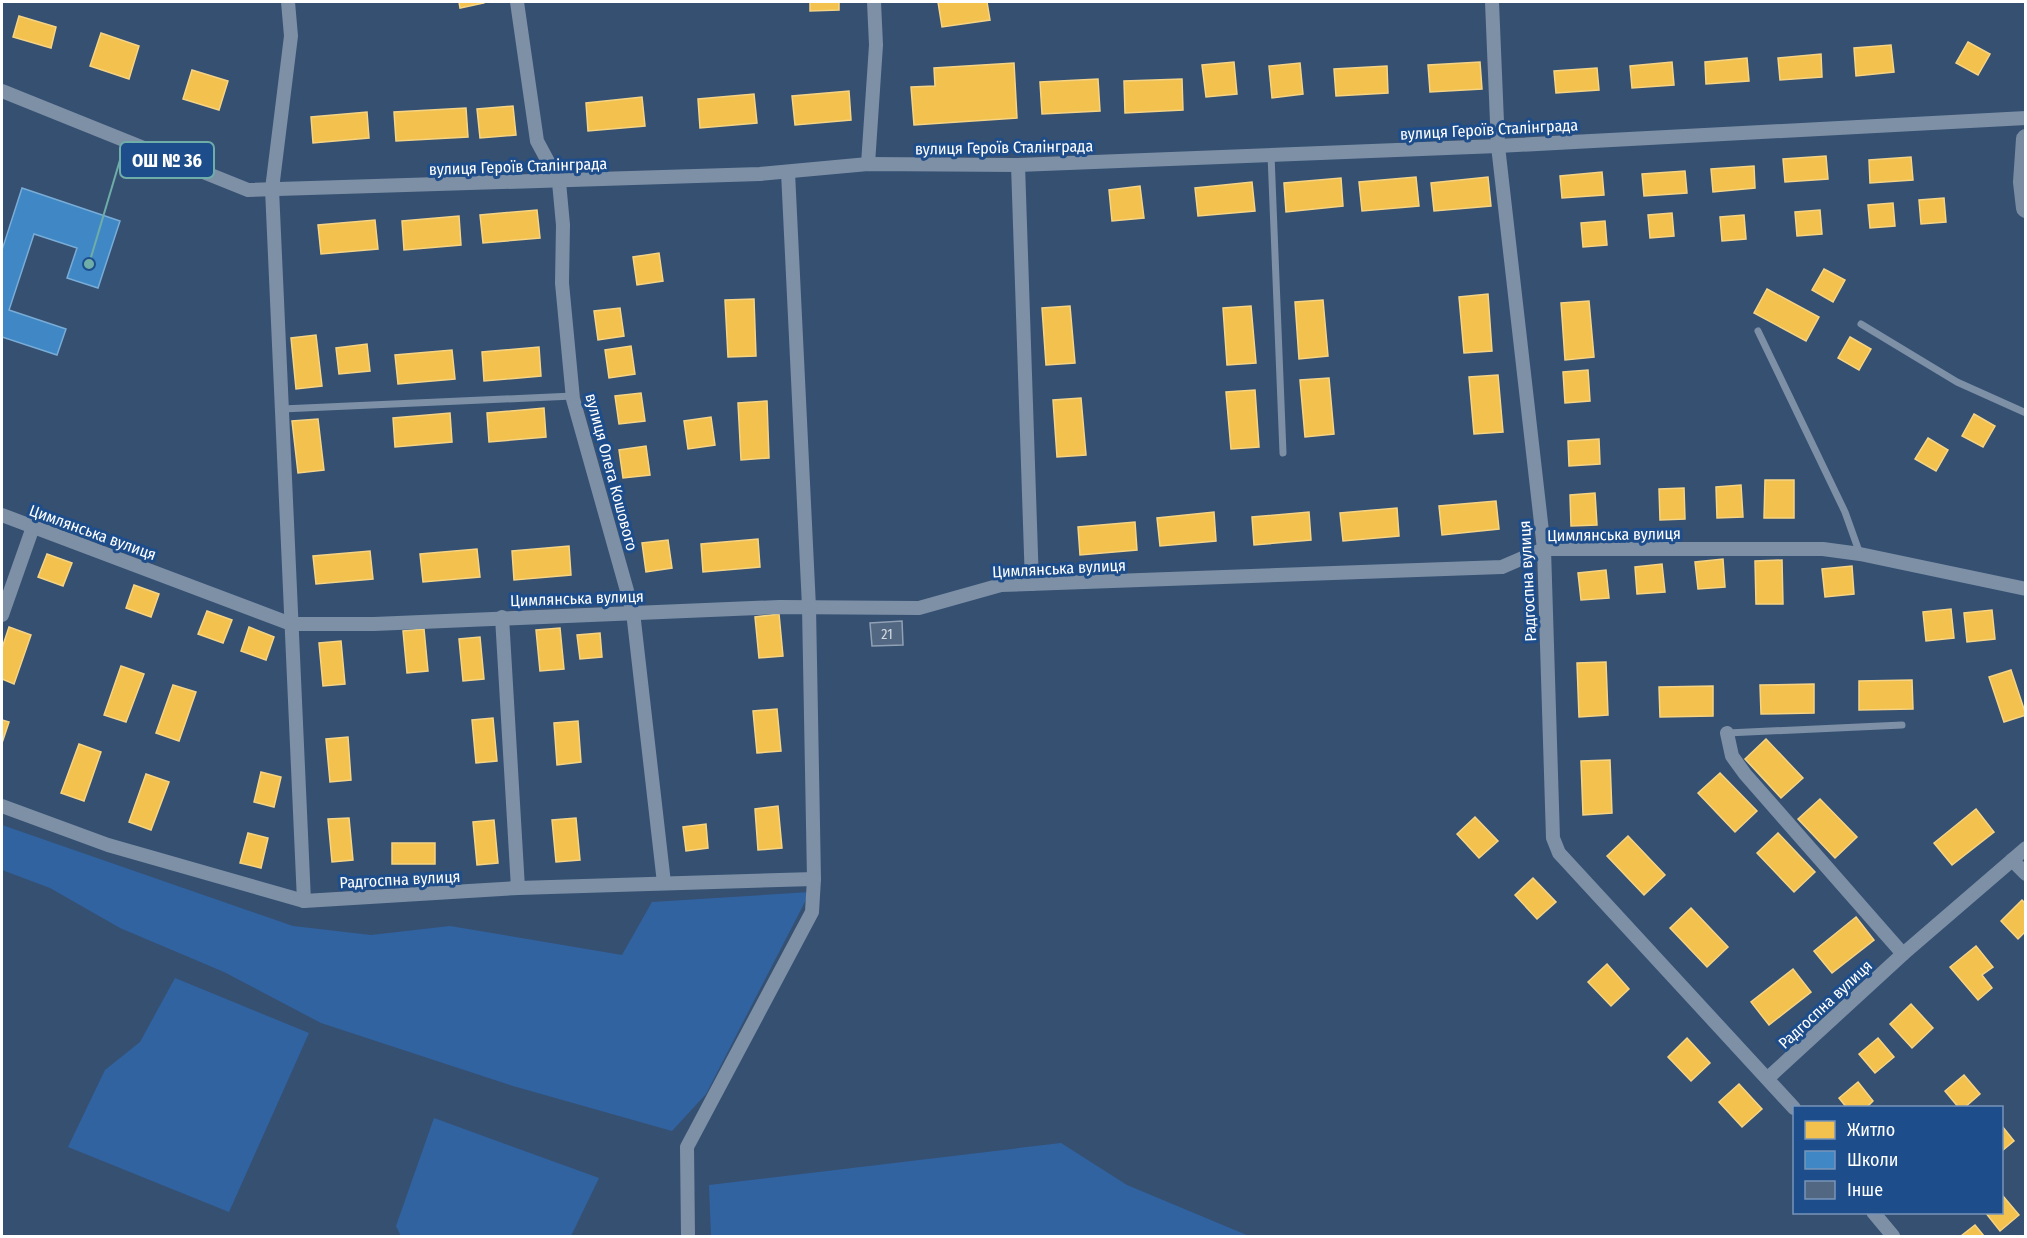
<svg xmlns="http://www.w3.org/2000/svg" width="2027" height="1238" font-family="'Fira Sans Condensed',sans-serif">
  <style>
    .green { fill: #3163a1 }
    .homes { fill: #f2c14e; stroke: #f6d483; stroke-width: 1.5 }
    .schools { fill: #3f88c5; stroke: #79acd6; stroke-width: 1.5 }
    .building { fill: #526782; stroke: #91a1b5; stroke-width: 1.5 }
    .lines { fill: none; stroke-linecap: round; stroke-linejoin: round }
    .lane { stroke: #7d90a6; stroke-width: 7 }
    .street { stroke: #7d90a6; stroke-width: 14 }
    .secondary { stroke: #798ca2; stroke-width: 20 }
    .labels { text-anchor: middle; stroke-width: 6; stroke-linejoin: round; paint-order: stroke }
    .number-label { font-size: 14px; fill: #d4d9e0 }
    .street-label { font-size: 16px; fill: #fff; stroke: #1d4d8b }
    .leader { fill: none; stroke: #6fada8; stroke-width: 2 }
    .callout-dot { fill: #6fada8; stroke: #1d4d8b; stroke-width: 2 }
    .callout { fill: #1d4d8b; stroke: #6fada8; stroke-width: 2 }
    .callout-label { font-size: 18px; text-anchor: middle; font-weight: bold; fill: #fff }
  </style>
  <rect width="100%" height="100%" fill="#365072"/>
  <g class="green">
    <path d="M2,825L293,926L371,935L450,926L622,955L652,902L810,892L706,1094L672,1131L513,1086L321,1023L224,972L120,928L50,888L2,870Z"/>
    <path d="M175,978L309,1033L229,1212L68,1147L105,1070L140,1042Z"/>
    <path d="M434,1118L599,1178L571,1236H401L396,1226Z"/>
    <path d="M1061,1143L1127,1185L1249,1236H711L709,1185Z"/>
  </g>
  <g class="homes">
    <path d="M459,2H484V3L460,8Z"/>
    <path d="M810,2H839V10L810,11Z"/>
    <path d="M938,2H987L990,20L942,27Z"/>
    <path d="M19,16L56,27L51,48L13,37Z"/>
    <path d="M101,33L139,46L129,79L90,66Z"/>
    <path d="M1968,42L1990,54L1978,75L1956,63Z"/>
    <path d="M1891,45L1894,72L1856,76L1854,48Z"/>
    <path d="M1821,54L1822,77L1780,80L1778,58Z"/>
    <path d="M1747,58L1749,81L1706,84L1705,62Z"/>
    <path d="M1234,62L1237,94L1206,97L1202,65Z"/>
    <path d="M1480,62L1482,89L1430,92L1428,65Z"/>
    <path d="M1672,62L1674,85L1632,88L1630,66Z"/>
    <path d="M1014,63L1017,118L914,125L911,87L935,86L934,68Z"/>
    <path d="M1300,63L1303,94L1272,98L1269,66Z"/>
    <path d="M1387,66L1388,93L1336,96L1334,69Z"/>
    <path d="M1597,68L1599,90L1556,93L1554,71Z"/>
    <path d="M192,70L228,81L219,110L183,99Z"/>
    <path d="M1098,79L1100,111L1042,114L1040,82Z"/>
    <path d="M1182,79L1183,110L1125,113L1124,81Z"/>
    <path d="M849,91L851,120L795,125L792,96Z"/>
    <path d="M754,94L757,123L700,128L698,99Z"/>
    <path d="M642,97L645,126L588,131L586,103Z"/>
    <path d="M513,106L516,135L480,138L477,109Z"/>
    <path d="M466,108L468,137L396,141L394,112Z"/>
    <path d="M367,112L369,138L313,143L311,117Z"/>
    <path d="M1826,156L1828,179L1785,182L1783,159Z"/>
    <path d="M1911,157L1913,180L1870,183L1869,160Z"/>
    <path d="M1754,166L1755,188L1713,192L1711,169Z"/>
    <path d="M1685,171L1687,193L1644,196L1642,174Z"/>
    <path d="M1602,172L1604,195L1562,198L1560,176Z"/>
    <path d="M1416,177L1419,206L1362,211L1359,182Z"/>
    <path d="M1488,177L1491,206L1434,211L1431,183Z"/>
    <path d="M1341,178L1343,206L1286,212L1284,183Z"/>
    <path d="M1252,182L1255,211L1198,216L1195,188Z"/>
    <path d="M1140,186L1144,218L1112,221L1109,190Z"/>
    <path d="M1944,198L1946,222L1921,224L1919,200Z"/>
    <path d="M1893,203L1895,226L1870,228L1868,205Z"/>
    <path d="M537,210L540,238L483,243L480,215Z"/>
    <path d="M1820,210L1822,234L1797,236L1795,212Z"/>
    <path d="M1672,213L1674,236L1650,238L1648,215Z"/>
    <path d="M1744,215L1746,239L1722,241L1720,217Z"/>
    <path d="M459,216L461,245L404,250L402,221Z"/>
    <path d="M375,220L378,249L321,254L318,225Z"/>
    <path d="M1605,221L1607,245L1583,247L1581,223Z"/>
    <path d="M659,253L663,281L637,285L633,257Z"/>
    <path d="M1824,269L1845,280L1833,302L1812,290Z"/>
    <path d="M1767,289L1819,317L1806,341L1754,313Z"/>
    <path d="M1488,294L1492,351L1464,353L1459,297Z"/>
    <path d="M754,299L756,356L728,357L725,300Z"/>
    <path d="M1323,300L1328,356L1299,359L1295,302Z"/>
    <path d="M1589,301L1594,357L1565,360L1561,303Z"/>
    <path d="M1070,306L1075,363L1046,365L1042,308Z"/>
    <path d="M1251,306L1256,363L1227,365L1223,308Z"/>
    <path d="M620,308L624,336L598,340L594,311Z"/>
    <path d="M316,335L322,386L296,389L291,338Z"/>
    <path d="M1850,337L1871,349L1859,370L1838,358Z"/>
    <path d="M367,344L370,371L339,374L336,348Z"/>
    <path d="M631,346L635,374L609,378L605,350Z"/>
    <path d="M539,347L541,376L484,381L482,352Z"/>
    <path d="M452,350L455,379L398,384L395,355Z"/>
    <path d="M1588,370L1590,401L1565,403L1563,372Z"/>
    <path d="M1498,375L1503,432L1474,434L1469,377Z"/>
    <path d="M1329,378L1334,434L1305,437L1300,380Z"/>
    <path d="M1255,390L1259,447L1231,449L1226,392Z"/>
    <path d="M641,393L645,421L619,424L615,396Z"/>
    <path d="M1081,398L1086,455L1057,457L1053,400Z"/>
    <path d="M767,401L769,458L741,460L738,403Z"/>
    <path d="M544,408L546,437L489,442L487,413Z"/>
    <path d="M450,413L452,442L395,447L393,418Z"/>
    <path d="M1974,414L1995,426L1983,447L1962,436Z"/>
    <path d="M711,417L715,445L688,449L684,421Z"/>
    <path d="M318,419L324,470L298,473L292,421Z"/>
    <path d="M1928,438L1948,450L1936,471L1915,459Z"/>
    <path d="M1599,439L1600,464L1569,466L1568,441Z"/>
    <path d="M646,446L650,475L623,478L619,450Z"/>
    <path d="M1765,480H1794V518H1764Z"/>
    <path d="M1741,485L1743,517L1717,518L1716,487Z"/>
    <path d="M1684,488L1685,519L1660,520L1659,489Z"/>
    <path d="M1595,493L1597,525L1571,526L1570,495Z"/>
    <path d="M1496,501L1499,529L1442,535L1439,506Z"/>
    <path d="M1397,508L1399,536L1343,541L1340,513Z"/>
    <path d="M1214,512L1216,541L1160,546L1157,518Z"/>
    <path d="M1309,512L1311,540L1254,545L1252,517Z"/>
    <path d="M1135,522L1137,550L1080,555L1078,527Z"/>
    <path d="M758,539L760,567L703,572L701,544Z"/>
    <path d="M668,540L672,568L646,572L642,543Z"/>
    <path d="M569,546L571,575L514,580L512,551Z"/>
    <path d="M477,549L480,577L423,582L420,554Z"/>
    <path d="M370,551L373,579L316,584L313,556Z"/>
    <path d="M47,554L72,563L63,586L38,577Z"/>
    <path d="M1723,559L1725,587L1698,589L1695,562Z"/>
    <path d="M1782,560L1783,604H1756L1755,561Z"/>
    <path d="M1662,564L1665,592L1637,594L1635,567Z"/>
    <path d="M1852,566L1854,594L1825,597L1822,569Z"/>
    <path d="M1606,570L1609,598L1581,600L1578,573Z"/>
    <path d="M134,585L159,594L151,617L126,608Z"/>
    <path d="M1951,609L1954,638L1926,641L1923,612Z"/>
    <path d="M1992,610L1995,639L1967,642L1964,613Z"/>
    <path d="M207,611L232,620L223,643L198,634Z"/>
    <path d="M779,614L783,656L759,658L755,617Z"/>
    <path d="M9,627L31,635L14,684L2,679V648Z"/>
    <path d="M249,627L274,637L266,660L241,651Z"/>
    <path d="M560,628L564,669L540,671L536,630Z"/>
    <path d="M424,629L428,671L407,673L403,631Z"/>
    <path d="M600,633L602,657L580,659L577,635Z"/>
    <path d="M480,637L484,679L463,681L459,639Z"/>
    <path d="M341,641L345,684L323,686L319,643Z"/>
    <path d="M1606,662L1608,715L1579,717L1577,663Z"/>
    <path d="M121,666L144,674L126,722L104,715Z"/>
    <path d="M2011,670L2026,715L2004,722L1989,677Z"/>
    <path d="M1912,680L1913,709L1859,710V681Z"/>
    <path d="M1814,684V713L1761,714L1760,685Z"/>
    <path d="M173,685L196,692L179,741L156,733Z"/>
    <path d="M1713,686V716L1660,717L1659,687Z"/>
    <path d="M777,709L781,751L757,753L753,711Z"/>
    <path d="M493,718L497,761L476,763L472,720Z"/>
    <path d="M2,720L9,722L2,743Z"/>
    <path d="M578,721L581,762L557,765L554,723Z"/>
    <path d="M348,737L351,780L330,782L326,739Z"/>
    <path d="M1766,739L1803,778L1781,798L1745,759Z"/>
    <path d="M79,744L101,752L84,801L61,793Z"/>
    <path d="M1610,760L1612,813L1583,815L1581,761Z"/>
    <path d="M261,772L281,777L274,807L254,802Z"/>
    <path d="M1720,773L1757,811L1735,832L1698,793Z"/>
    <path d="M146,774L169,782L151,830L129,822Z"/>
    <path d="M1820,799L1857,837L1835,858L1798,819Z"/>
    <path d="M778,806L782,848L758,850L755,809Z"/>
    <path d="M1976,809L1994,832L1952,865L1934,843Z"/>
    <path d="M1475,817L1498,841L1479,858L1457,834Z"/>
    <path d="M349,818L353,860L332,862L328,819Z"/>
    <path d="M576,818L580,860L556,862L552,820Z"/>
    <path d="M494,820L498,863L477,865L473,822Z"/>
    <path d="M706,824L708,848L686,851L683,827Z"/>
    <path d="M248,833L268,838L261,868L240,863Z"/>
    <path d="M1778,833L1815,872L1794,892L1757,853Z"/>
    <path d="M1628,836L1665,875L1644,895L1607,856Z"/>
    <rect x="392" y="843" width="43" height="21"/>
    <path d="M1533,878L1556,902L1537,919L1515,895Z"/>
    <path d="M2022,900L2026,904V931L2018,939L2001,921Z"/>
    <path d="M1691,908L1728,947L1707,967L1670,928Z"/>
    <path d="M1856,917L1874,940L1832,973L1814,951Z"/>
    <path d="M1976,946L1993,967L1982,975L1992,988L1978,1000L1950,967Z"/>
    <path d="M1607,964L1629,989L1611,1006L1588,982Z"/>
    <path d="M1793,969L1811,992L1769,1025L1751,1002Z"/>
    <path d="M1911,1004L1933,1028L1912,1048L1890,1024Z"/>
    <path d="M1687,1038L1710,1063L1691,1081L1668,1057Z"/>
    <path d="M1878,1038L1894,1057L1875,1073L1859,1054Z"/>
    <path d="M1964,1075L1980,1094L1964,1108H1959L1945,1091Z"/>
    <path d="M1858,1082L1873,1101L1866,1108H1847L1839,1098Z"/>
    <path d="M1739,1084L1762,1109L1742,1127L1719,1102Z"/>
    <path d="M2002,1126L2014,1141L2002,1151Z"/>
    <path d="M2003,1196L2019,1215L2000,1231L1985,1212H2002Z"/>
    <path d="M1975,1225L1984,1236H1961Z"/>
  </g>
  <path class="schools" d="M22,188L120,221L98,288L67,278L77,248L34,234L9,310L66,329L57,355L2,337V250Z"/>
  <path class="building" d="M902,621L903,645L872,646L870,623Z"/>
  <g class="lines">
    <g class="lane">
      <path d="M1271,155L1283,453"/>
      <path d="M1861,324L1957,382L2026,413"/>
      <path d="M1758,331L1845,512L1860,554"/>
      <path d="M282,409L573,396"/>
      <path d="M1727,733L1902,725"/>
    </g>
    <g class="street">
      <path d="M288,2L291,36L272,189L304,901"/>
      <path d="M517,2L537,141L559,182L563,225L562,283L573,399L633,612L664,883"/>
      <path d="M1492,2L1498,146L1544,549L1553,838L1559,853L1794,1108"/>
      <path d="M2,91L248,190L760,174L868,164L1018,165L1498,146L2026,118"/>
      <path d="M868,164L876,45L874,2"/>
      <path d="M1018,165L1032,584"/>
      <path d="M2,515L291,624H374L779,607L919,608L1001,585L1502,567L1544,549H1823L1860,554L2026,589"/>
      <path d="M2,615L33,527"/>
      <path d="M502,617L518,888"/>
      <path d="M1727,733L1732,756L1745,774L1903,954"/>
      <path d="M2,806L108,845L304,901L518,888L814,879"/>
      <path d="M2012,860L2026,874"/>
      <path d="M1768,1078L1903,954L2026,848"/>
      <path d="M1873,1212L1893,1236"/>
      <path d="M688,1236L687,1147L812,912L814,879L809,607L788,172"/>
    </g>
    <path class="secondary" d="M2026,139L2023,182L2026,208"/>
  </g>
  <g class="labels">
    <g class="number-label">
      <text x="887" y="639">21</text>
    </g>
    <g class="street-label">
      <text transform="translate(1489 129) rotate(-3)" y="6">вулиця Героїв Сталінграда</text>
      <text transform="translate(1004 147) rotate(-1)" y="6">вулиця Героїв Сталінграда</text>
      <text transform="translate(518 166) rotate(-2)" y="6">вулиця Героїв Сталінграда</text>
      <text transform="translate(612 472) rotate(75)" y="6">вулиця Олега Кошового</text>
      <text transform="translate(93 532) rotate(20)" y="6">Цимлянська вулиця</text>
      <text transform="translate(1614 534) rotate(-1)" y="6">Цимлянська вулиця</text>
      <text transform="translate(1059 568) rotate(-3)" y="6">Цимлянська вулиця</text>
      <text transform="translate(1527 581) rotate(-93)" y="6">Радгоспна вулиця</text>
      <text transform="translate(577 598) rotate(-2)" y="6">Цимлянська вулиця</text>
      <text transform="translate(400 879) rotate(-3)" y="6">Радгоспна вулиця</text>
      <text transform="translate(1825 1004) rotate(-43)" y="6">Радгоспна вулиця</text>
    </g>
  </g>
  <path class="leader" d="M89 264L120 160"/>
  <circle class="callout-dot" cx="89" cy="264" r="6"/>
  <rect class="callout" x="120" y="142" width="94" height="36" rx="6"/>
  <g class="callout-label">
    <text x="167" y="167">ОШ № 36</text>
  </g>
  <rect width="2027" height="1238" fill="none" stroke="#ffffff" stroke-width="6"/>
  <rect x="1793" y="1106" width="210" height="108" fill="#1d4d8b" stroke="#7794b9" stroke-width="1.5"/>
  <rect x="1805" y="1121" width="30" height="18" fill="#f2c14e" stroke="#7794b9" stroke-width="1.5"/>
  <text x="1847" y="1136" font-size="18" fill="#ffffff">Житло</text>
  <rect x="1805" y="1151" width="30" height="18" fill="#3f88c5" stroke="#7794b9" stroke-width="1.5"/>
  <text x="1847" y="1166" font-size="18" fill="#ffffff">Школи</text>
  <rect x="1805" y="1181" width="30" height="18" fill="#526782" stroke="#7794b9" stroke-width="1.5"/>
  <text x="1847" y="1196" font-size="18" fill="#ffffff">Інше</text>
</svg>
